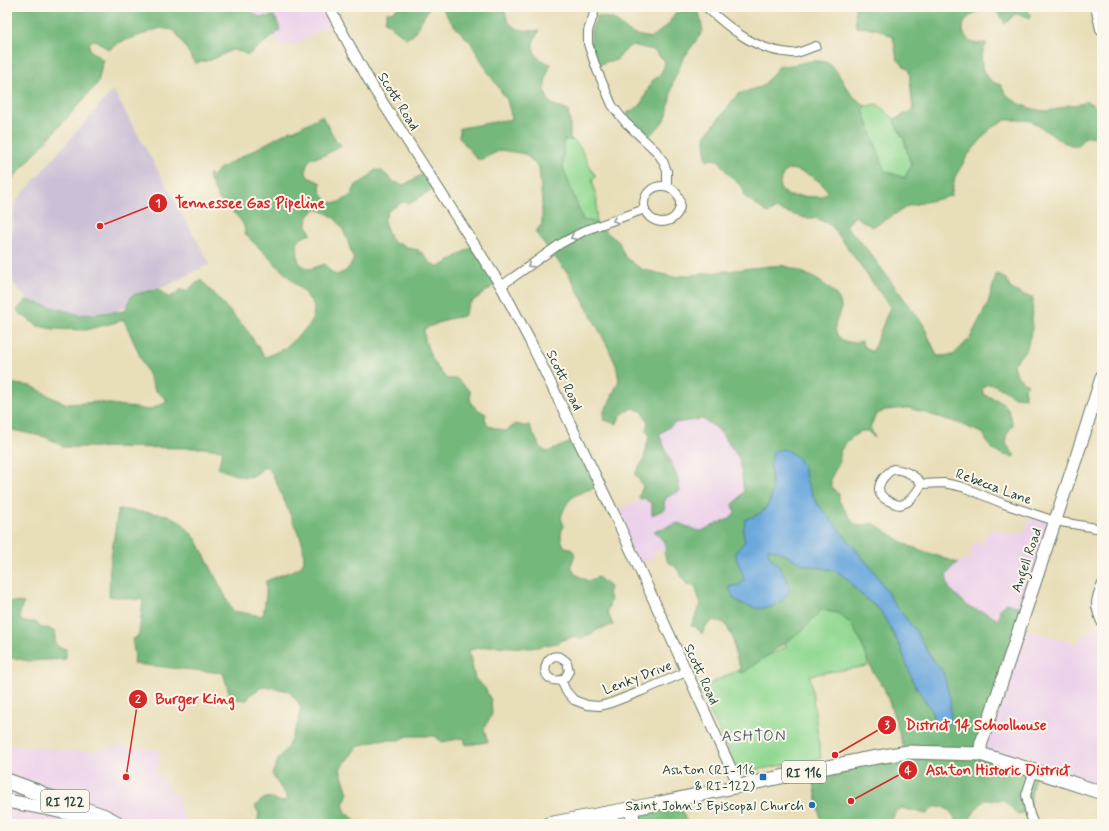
<svg xmlns="http://www.w3.org/2000/svg" width="1109" height="831" font-family="Mynerve,sans-serif">
  <style>
    .built { fill: #ecd1ea }
    .industrial { fill: #cbbfd5 }
    .green { fill: #91d892; stroke: #588a63 }
    .forest { fill: #74b87c; stroke: #4a7a58; fill-rule: evenodd }
    .water { fill: #6ca8dd; stroke: #467288 }
    .lines { fill: none; stroke-linecap: round; stroke-linejoin: round }
    .minor-casing { stroke: #657563; stroke-width: 10 }
    .tertiary-casing { stroke: #657563; stroke-width: 12 }
    .secondary-casing { stroke: #657563; stroke-width: 14 }
    .primary-casing { stroke: #657563; stroke-width: 15 }
    .motorway-casing { stroke: #657563; stroke-width: 17 }
    .minor { stroke: #fff; stroke-width: 8 }
    .tertiary { stroke: #fff; stroke-width: 10 }
    .secondary { stroke: #fff; stroke-width: 12 }
    .primary { stroke: #fff; stroke-width: 13 }
    .motorway { stroke: #fff; stroke-width: 15 }
    .oneway { stroke: #8f9e9a }
    .poi-dot { fill: #1f6fb2; stroke: #fbf7ec; stroke-width: 1.5 }
    .labels { text-anchor: middle; stroke-width: 4; stroke-linejoin: round; paint-order: stroke }
    .shield { fill: #fbf7ec; stroke: #61756b; stroke-width: 1 }
    .shield-label { font-size: 13px; font-weight: bold; fill: #1f3d34 }
    .street-label { font-size: 14px; fill: #1f3d34; stroke: #fbf7ec }
    .poi-label { font-size: 14px; fill: #1f3d34; stroke: #fbf7ec; text-anchor: end }
    .quarter-label { font-size: 16px; letter-spacing: 1px; fill: #575c6b; stroke: #fbf7ec }
    .leader { fill: none; stroke: #d62828; stroke-width: 1.5 }
    .callout-dot { fill: #d62828; stroke: #fbf7ec; stroke-width: 1.5 }
    .mark-label { font-size: 12px; text-anchor: middle; font-weight: bold; fill: #fff }
    .callout-label { font-size: 15px; text-anchor: middle; font-weight: bold; fill: #d62828; stroke: #fbf7ec; stroke-width: 4; stroke-linejoin: round; paint-order: stroke }
  </style>
  <rect width="100%" height="100%" fill="#fbf7ec"/>
  <filter id="ink" filterUnits="userSpaceOnUse"><feTurbulence type="fractalNoise" baseFrequency=".025" numOctaves="2"/><feDisplacementMap in="SourceGraphic" scale="8" xChannelSelector="R" yChannelSelector="G"/><feConvolveMatrix kernelMatrix="1 2 1 2 8 2 1 2 1" color-interpolation-filters="sRGB"/></filter>
  <filter id="wash" filterUnits="userSpaceOnUse"><feTurbulence type="fractalNoise" baseFrequency=".012" numOctaves="4" result="noise"/><feDisplacementMap in="SourceGraphic" scale="16" xChannelSelector="R" yChannelSelector="G"/><feGaussianBlur stdDeviation="0.9" result="paint"/><feColorMatrix in="noise" values="0 0 0 0 0 0 0 0 0 0 0 0 0 0 0 0 0 1.4 0 .05"/><feComposite in="paint" operator="in"/></filter>
  <g filter="url(#wash)">
    <rect width="100%" height="100%" fill="#e8deb9"/>
    <g class="built">
      <path d="M249,7H329L335,21L294,45L280,44L271,39L279,30L259,17L249,9Z"/>
      <path d="M702,419L718,429L739,458L744,492L737,501L733,504L735,513L731,518L701,531L696,530L678,523L654,531L666,544V550L664,553L657,550L655,557L639,564L612,513L644,498L652,504V515L667,497L680,491L679,482L659,434L675,423Z"/>
      <path d="M1032,515L1056,523L1030,605L1000,614L998,620L986,613L970,608L949,588L946,576L952,567L964,559L971,562L972,558L969,554L972,546L976,542L985,545L982,541L992,528L1010,534L1016,532L1023,534Z"/>
      <path d="M1101,624L1102,626V793L978,752L1023,628L1076,644L1084,635Z"/>
      <path d="M7,744L71,751H97L100,748L108,749L123,745L130,748L153,749L156,748L159,751L160,763L155,771L162,778L167,788L179,796L180,811L188,821V824H7V789L19,790L7,782Z"/>
    </g>
    <path class="industrial" d="M113,90L210,264L106,316L41,317L7,275V250L16,201Z"/>
    <g class="green">
      <path d="M877,104L895,119V124L904,139L911,165L905,178L885,172L863,110L865,106Z"/>
      <path d="M563,140H573L580,147L592,171L596,176L592,179L597,201L596,224L593,222L583,220L563,168Z"/>
      <path d="M858,603L868,666L810,675L821,758L739,773L699,689L786,647L783,616Z"/>
    </g>
    <g class="forest">
      <path d="M7,7H249V9L259,17L274,16L277,21L280,30C270,40 258,46 248,55L242,52L232,50L211,60L195,63L177,34L172,30L161,28L118,43L109,50L95,40H92L89,44L90,50L103,60L98,83L7,185Z"/>
      <path d="M400,7H430L412,36L406,38L385,21L387,12H391Z"/>
      <path d="M442,7H500L505,11C509,32 522,30 539,31C537,35 534,39 533,43C532,55 542,62 551,64C546,75 541,91 550,102C554,106 563,108 568,111L570,123V138L573,140H563V168L583,220L593,222L619,242L625,257L641,269L674,277L770,266C775,266 780,265 785,266C801,270 835,286 840,302C844,313 836,317 835,326C835,341 850,345 862,341L863,346L872,352L890,307L832,226L816,218H805L776,209L768,213L745,197L743,188L729,175L719,160L706,159L705,136L738,94L763,86L780,65C792,68 807,59 820,61C837,63 840,80 849,91C853,97 859,101 865,106L863,110L885,171L905,178L911,165L904,139L895,124V119L913,110L909,71L897,59L893,37L877,29L856,27L855,7H1029L1028,10L1031,16L1029,18L1023,15L1015,14L1005,24C1003,19 1001,15 996,12C982,3 952,22 967,38C968,40 972,42 974,43C978,44 983,43 987,43C985,47 982,51 982,55C979,69 988,82 1001,85C1006,101 1032,111 1048,111C1055,110 1062,107 1069,105C1076,104 1081,105 1087,101L1100,110H1102V137C1097,135 1091,137 1085,137L1076,147L1063,142L1031,121L1025,120H1006L991,128L968,155L955,177L951,196L908,206L892,216L872,227L855,216L846,226L866,248L923,324L937,356L953,355L970,338L988,303L996,275L998,274L1007,280L1010,288L1021,294L1033,298L1032,329L1027,348L1013,365C1016,375 1019,380 1028,384L1025,388V398L1015,397L995,385L987,384L982,389L984,395C1005,402 1007,403 1013,425C1003,438 1003,443 1015,455L1013,457C997,453 989,451 984,434L958,423L909,408L885,410L876,415L870,427L875,438L867,431H861C852,437 835,449 840,462C833,474 824,484 839,494V501L855,525L860,526L873,523L909,546L958,563L952,567L946,576L949,588L970,608L986,613L998,620L1000,614L999,609L1006,603L1028,609L978,752L1038,773C1031,786 1030,797 1031,811L1018,814L1003,800H985L976,809L967,824L957,822C951,811 948,806 934,807L927,814L901,808L896,811L892,820L882,821L880,824H816L821,821L812,772L906,755L893,713L884,688L872,670L859,638L850,623L837,613L821,610L804,629L743,673L739,672L740,667L735,654L733,638L725,623L714,620L706,626L702,634L696,627L691,626L701,604L695,587L686,583L675,566L668,562L664,553L666,550V544L654,531L678,523L696,530L701,531L731,518L735,513L733,504L737,501L744,491L739,458L718,429L702,419L675,423L659,434L679,482L680,491L667,497L664,502L665,509L652,515V504L644,498L640,500L639,497L643,486L635,474L644,459L649,435L646,430L648,422L643,412L633,408C623,413 620,414 617,424L604,420V411L610,401L619,380L616,365L606,343L569,275L535,232L542,224V204L539,168L525,154L501,150L482,159H477L459,137L460,128L512,119L507,100L488,72L471,43L450,21ZM790,169C804,171 821,179 828,192L820,197L789,196L780,189C780,181 781,172 790,169ZM770,467H803L808,485L816,502L876,574L895,605L916,631L930,656L943,672L936,725L931,709L914,684L901,648L880,610L858,592L847,579L835,570L805,565L780,552L768,548L769,555L781,568L756,608L742,604L734,599L729,587L739,585L744,580L742,570L737,561L745,542L743,531L769,504L773,491Z"/>
      <path d="M696,9L699,12L703,31L683,59L673,82L667,115C662,125 653,132 645,140L628,125L627,113L640,106L652,81L659,76L664,67L665,61L653,50L632,45L626,49L617,60L609,61L598,65L591,47V31L597,16L613,19L632,34L651,38L668,25L675,13Z"/>
      <path d="M321,116H322L336,140L341,145L325,155L310,159C306,166 304,170 308,177L321,183C318,191 323,196 328,202L337,203L351,196L356,185L368,178L375,170L382,171L394,182L404,185L424,173L434,188L411,203L403,202L388,211L384,221L390,238L396,244H401L409,248L419,250L418,254L422,252L430,263L440,267L473,246L496,284L469,304L464,316L448,319L424,329C424,347 435,367 447,379L456,378L470,391C469,406 475,408 486,414L485,418L488,426L506,431L516,424L524,426L529,425L540,447L547,452L576,440L599,486C578,494 568,494 561,518L564,526C560,533 560,538 564,546L572,550L575,554L571,566L575,574L588,581L598,577L610,587L608,594L611,600L607,611L613,625L599,629L583,638L573,637L562,640L558,643L531,648L493,646L469,650L475,679L485,688L491,700L492,714L484,729L488,742L466,745L464,738L442,742L435,736H408L399,740H378L357,747L340,769L348,793L343,805L346,812L355,820V824H257L259,813L255,806C270,793 266,798 283,802L287,798L272,774L278,760L288,746L298,723L301,706L289,691L264,686L251,694L247,700L235,699L232,702L223,673L133,664L135,656L132,639L136,638L139,633L143,600L109,596L110,564L118,509L168,515L183,524L196,539L233,611L263,616L266,595V581L299,568L304,561L303,544L272,473L265,466C262,469 257,474 253,476C242,479 228,472 218,468L223,450L204,448L64,447L46,437L7,429V383L32,386L57,400L68,404L98,402L149,410L168,401L155,390L124,320L86,330L53,329L38,326L19,313L17,310L26,300L80,315L125,311L132,295L158,289L169,298L180,290L186,291L201,280L247,330L264,356L266,357L285,348L310,325L313,318L314,306L306,294L245,234C246,217 225,209 217,196C214,190 211,182 208,175L210,174V178L214,183L212,176L219,169L291,130L293,131ZM316,209C344,217 345,235 354,260L346,271L336,275L330,271L325,264L310,269L301,265L298,260L297,242L303,237L311,234L307,225L308,216Z"/>
      <path d="M7,601L24,603L20,610V618L23,622H36L41,628H48L55,632V643L59,647L66,649V659L29,661L7,657Z"/>
      <path d="M680,802L686,821L691,824H639L638,808Z"/>
    </g>
    <path class="water" d="M783,449L789,451L798,458L803,467L808,485L816,502L876,574L895,605L916,631L930,656L943,672L950,698L951,721L944,728L936,725L931,709L914,684L901,648L880,610L858,592L847,579L835,570L805,565L780,552L768,548L769,555C780,567 786,573 790,590C776,614 755,612 734,599L729,587L739,585L744,580C742,570 737,563 735,552L745,542L743,531L746,519C752,517 759,515 763,511C781,494 765,471 774,451Z"/>
  </g>
  <g filter="url(#ink)">
    <g class="lines">
      <g class="minor-casing">
        <g id="minor">
          <path d="M596,7L588,31V44L597,70L612,105L625,122L656,151L663,161L667,171V186"/>
          <path d="M706,7C728,27 753,48 783,52C787,52 792,54 796,53C802,52 810,48 816,46"/>
          <circle cx="662" cy="204" r="18"/>
          <path d="M501,286L560,244L586,230L645,209"/>
          <path d="M893,469C905,470 914,474 922,484C917,491 912,501 903,504C899,506 895,504 891,502C871,494 879,479 893,469Z"/>
          <path d="M922,484L944,483L963,487L1004,504L1055,521L1102,529"/>
          <path d="M1102,584C1094,601 1094,607 1102,624"/>
          <path d="M561,680C534,685 546,641 567,662L569,671L565,678L561,680L566,691L574,700L587,705L599,706L608,704L642,691L686,672"/>
          <path d="M1034,824L1030,815L1026,795L1034,770"/>
        </g>
      </g>
      <g class="tertiary-casing">
        <path id="tertiary" d="M329,7L353,52L374,89L501,286L530,341L616,518L739,786"/>
      </g>
      <g class="secondary-casing">
        <g id="secondary">
          <path d="M1097,7L1102,29"/>
          <path d="M980,754L981,744L1085,431L1102,376"/>
        </g>
      </g>
      <g class="primary-casing">
        <g id="primary">
          <path d="M30,791L51,797L105,816L120,824"/>
          <path d="M7,801L45,808L93,819"/>
          <path d="M631,809L634,824"/>
          <path d="M595,817L606,819L615,824"/>
          <path d="M548,824L655,804L860,760L908,752L980,754L1054,777L1102,793"/>
        </g>
      </g>
      <g class="motorway-casing">
        <path id="motorway" d="M7,781L40,793"/>
      </g>
      <use href="#minor" class="minor"/>
      <use href="#tertiary" class="tertiary"/>
      <use href="#secondary" class="secondary"/>
      <use href="#primary" class="primary"/>
      <use href="#motorway" class="motorway"/>
    </g>
    <defs><path id="oneway-chevron" d="M-2-3.5L2.5 0L-2 3.5" fill="none" stroke-width="1.6" stroke-linecap="round" stroke-linejoin="round"/></defs>
    <g class="oneway">
      <use href="#oneway-chevron" transform="translate(615 220) rotate(161)"/>
      <use href="#oneway-chevron" transform="translate(573 237) rotate(152)"/>
      <use href="#oneway-chevron" transform="translate(530 265) rotate(144)"/>
    </g>
  </g>
  <g class="poi-dot">
    <rect x="759" y="773" width="8" height="8" rx="2"/>
    <circle cx="812" cy="805" r="4"/>
  </g>
  <g class="labels">
    <g class="shield">
      <rect x="782" y="761" width="44" height="22" rx="3"/>
      <rect x="41" y="790" width="48" height="22" rx="3"/>
    </g>
    <g class="shield-label">
      <text x="804" y="777">RI 116</text>
      <text x="65" y="806">RI 122</text>
    </g>
    <g class="street-label">
      <text transform="translate(399 101) rotate(58)" y="5">Scott Road</text>
      <text transform="translate(565 380) rotate(64)" y="5">Scott Road</text>
      <text transform="translate(994 486) rotate(20)" y="5">Rebecca Lane</text>
      <text transform="translate(1026 560) rotate(-71)" y="5">Angell Road</text>
      <text transform="translate(702 674) rotate(65)" y="5">Scott Road</text>
      <text transform="translate(637 677) rotate(-21)" y="5">Lenky Drive</text>
    </g>
    <g class="poi-label">
      <text x="755" y="774">Ashton (RI-116<tspan x="755" dy="16">&amp; RI-122)</tspan></text>
      <text x="804" y="810">Saint John's Episcopal Church</text>
    </g>
    <g class="quarter-label">
      <text x="754" y="741">ASHTON</text>
    </g>
  </g>
  <path class="leader" d="M100 226L158 203M126 777L138 699M835 755L887 725M851 801L908 770"/>
  <g class="callout-dot">
    <circle cx="100" cy="226" r="4"/>
    <circle cx="126" cy="777" r="4"/>
    <circle cx="835" cy="755" r="4"/>
    <circle cx="851" cy="801" r="4"/>
    <circle cx="158" cy="203" r="10"/>
    <circle cx="138" cy="699" r="10"/>
    <circle cx="887" cy="725" r="10"/>
    <circle cx="908" cy="770" r="10"/>
  </g>
  <g class="mark-label">
    <text x="158" y="207">1</text>
    <text x="138" y="703">2</text>
    <text x="887" y="729">3</text>
    <text x="908" y="774">4</text>
  </g>
  <g class="callout-label">
    <text x="250" y="208">Tennessee Gas Pipeline</text>
    <text x="195" y="704">Burger King</text>
    <text x="976" y="730">District 14 Schoolhouse</text>
    <text x="998" y="775">Ashton Historic District</text>
  </g>
  <rect width="1109" height="831" fill="none" stroke="#fbf7ec" stroke-width="24"/>
</svg>
